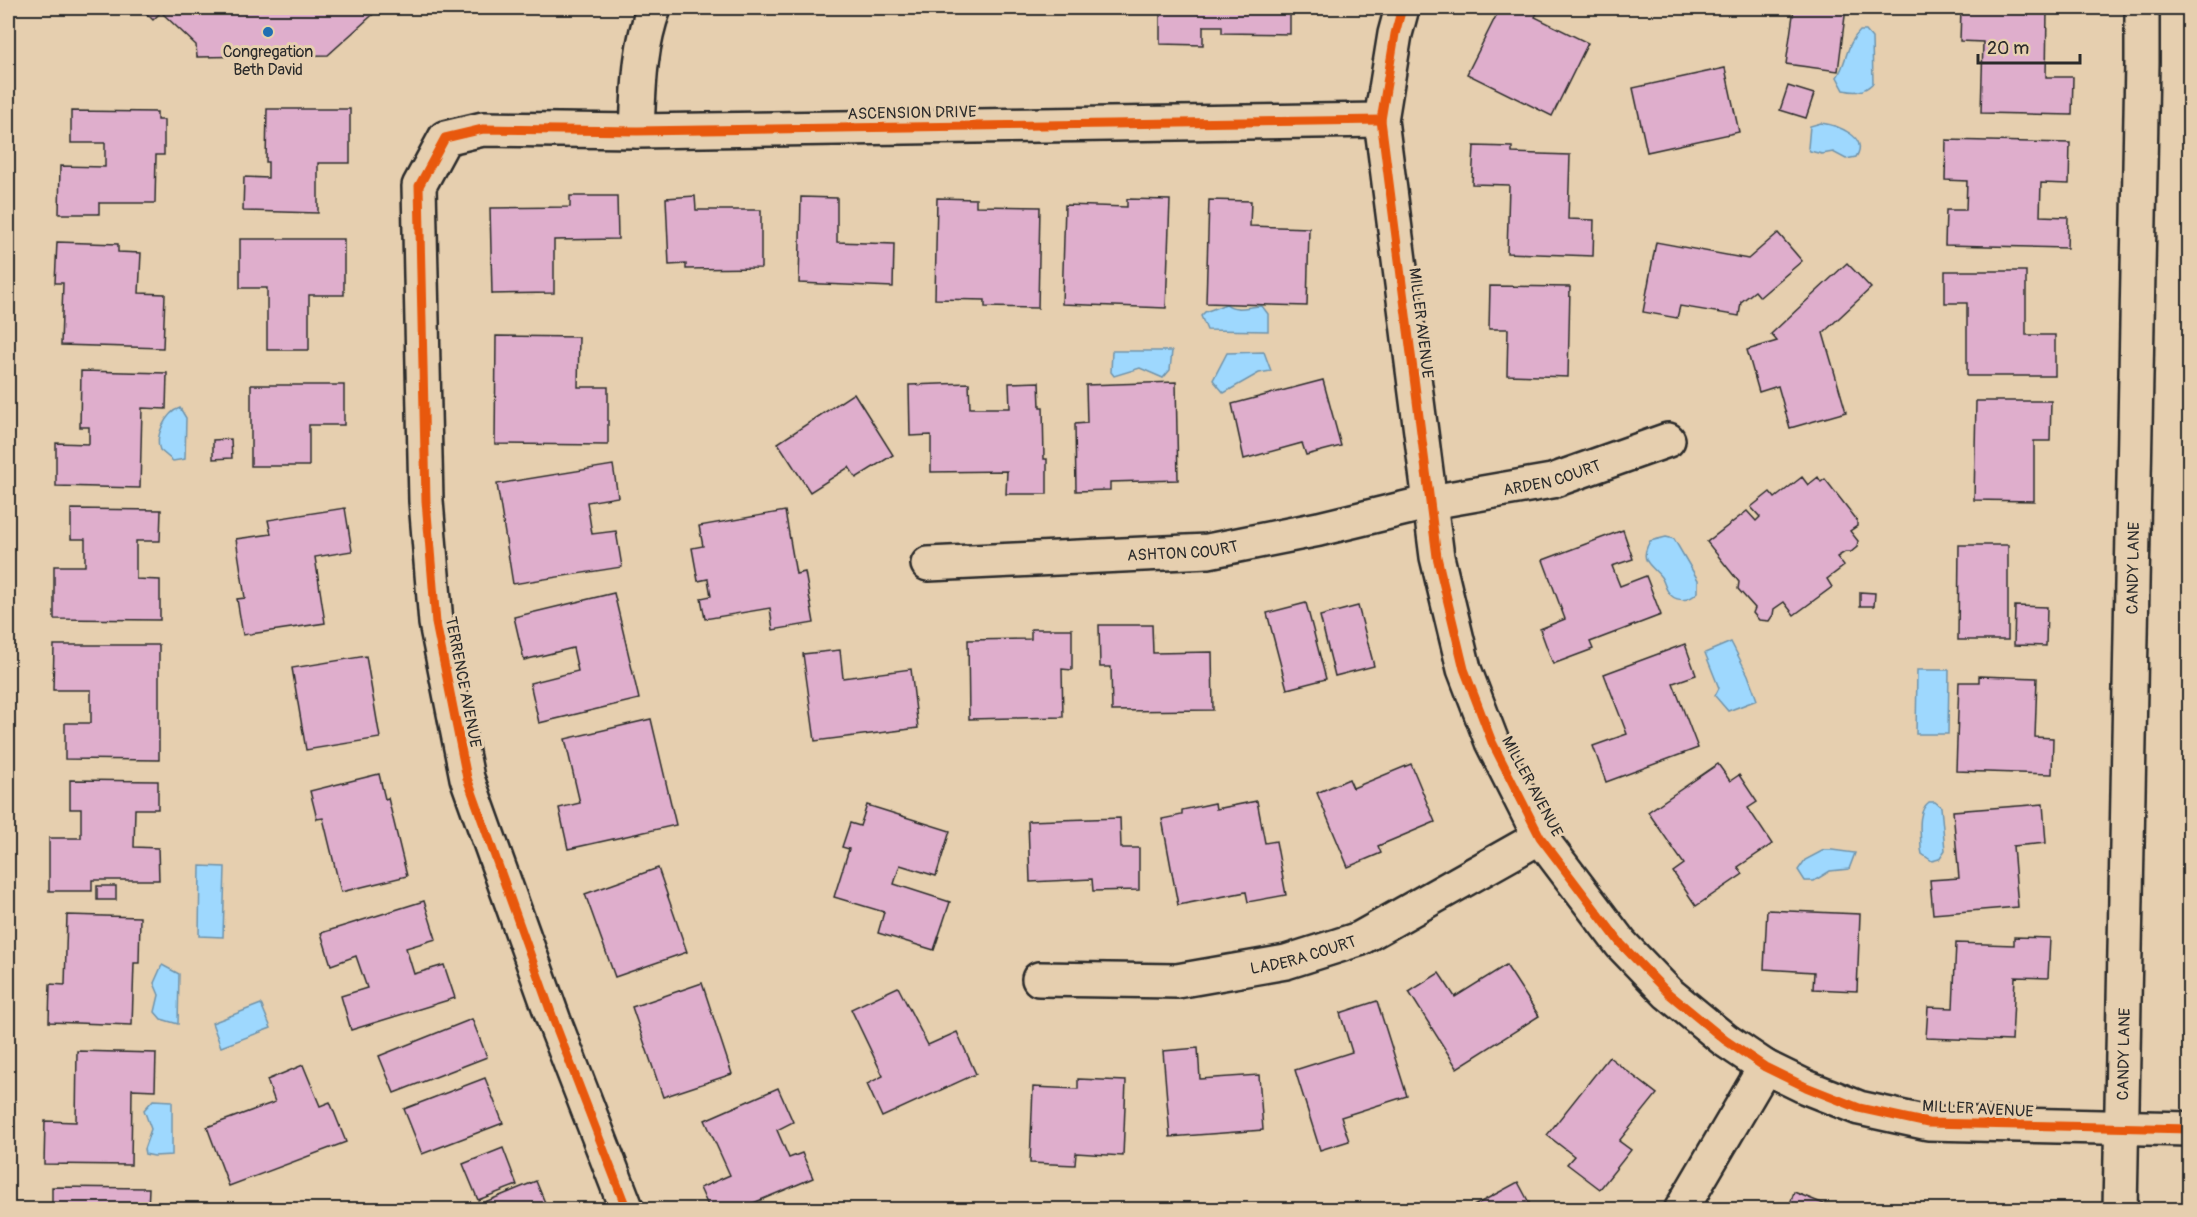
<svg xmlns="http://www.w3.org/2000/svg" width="2197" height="1217" font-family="Pangolin,sans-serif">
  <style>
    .water { fill: #9ed8fe; stroke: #7093aa; stroke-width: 1.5 }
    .building { fill: #dfaecc; stroke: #2b2b2b; stroke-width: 1.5 }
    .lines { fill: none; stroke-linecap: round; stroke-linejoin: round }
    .minor-casing { stroke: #2b2b2b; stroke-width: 38 }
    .minor { stroke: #e6cfaf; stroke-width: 33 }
    .cycleway-casing { stroke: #e6cfaf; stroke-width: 13 }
    .cycleway { stroke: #e8590c; stroke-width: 9 }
    .poi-dot { fill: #1f6fb2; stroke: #e6cfaf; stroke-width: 2 }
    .labels { text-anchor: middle; stroke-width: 6; stroke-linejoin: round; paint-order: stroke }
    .poi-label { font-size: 16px; fill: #2b2b2b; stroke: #e6cfaf }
    .street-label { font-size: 16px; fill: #2b2b2b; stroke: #e6cfaf }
  </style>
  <rect width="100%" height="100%" fill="#e6cfaf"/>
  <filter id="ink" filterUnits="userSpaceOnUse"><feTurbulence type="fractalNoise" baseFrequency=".0167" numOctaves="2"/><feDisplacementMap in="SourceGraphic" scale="12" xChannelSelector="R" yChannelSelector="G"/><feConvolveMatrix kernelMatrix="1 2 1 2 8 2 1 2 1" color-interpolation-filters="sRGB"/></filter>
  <g filter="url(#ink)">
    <g class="water">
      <path d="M1860,31H1866L1872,38L1873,83C1864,92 1856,93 1844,90L1837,77C1847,62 1846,44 1860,31Z"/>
      <path d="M1821,123C1837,125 1870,137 1856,157L1846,159L1833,152L1822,154L1810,151L1808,148L1810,126Z"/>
      <path d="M1226,304C1237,312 1248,306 1262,306L1268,314V331L1207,330L1201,316L1205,312Z"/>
      <path d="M1112,351H1172L1170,370L1163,378L1140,368L1114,376L1111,372Z"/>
      <path d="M1264,352L1271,371L1259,373L1224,393L1213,380L1227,353Z"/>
      <path d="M180,408L186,418L185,459L173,461L160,450C154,437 166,412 180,408Z"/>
      <path d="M1666,537L1674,539L1698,580V592C1689,602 1674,603 1667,590C1664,585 1664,581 1661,577C1651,564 1638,562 1650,541Z"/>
      <path d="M1731,642L1748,675L1757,700L1728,711L1715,696L1719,688L1705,653Z"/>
      <path d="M1917,670H1949L1948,734H1916Z"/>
      <path d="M1929,802H1935L1941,807L1945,850L1939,859L1932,861L1922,854L1921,849C1921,834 1916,812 1929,802Z"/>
      <path d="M1824,850H1832L1855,853L1849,869L1830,871L1814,881H1805L1798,870L1805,860Z"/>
      <path d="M200,866L225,867L223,937L199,936Z"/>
      <path d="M162,965L179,974L178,1024L161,1019L155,1012L159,995L154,983Z"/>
      <path d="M261,1004L271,1028L221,1047L212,1023Z"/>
      <path d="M153,1100L172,1101V1155L154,1156L145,1154L144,1149L151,1129L144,1110Z"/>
    </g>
    <g class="building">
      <path d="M141,8H380L328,55L197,57L196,45L161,12L153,20Z"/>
      <path d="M1160,8H1290V34L1222,33V26H1203V45L1160,44Z"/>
      <path d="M1500,8H1540L1535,17L1588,43L1552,116L1467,74Z"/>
      <path d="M1794,8H1846L1838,71L1786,64Z"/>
      <path d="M1961,9L2047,11L2046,77H2073L2072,115L1981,113L1983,42L1960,41Z"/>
      <path d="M1725,68L1739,132L1647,152L1633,88Z"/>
      <path d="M1788,86L1814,94L1806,118L1780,110Z"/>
      <path d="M267,109H350V163H318V213L243,211L244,177L268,178V162H266Z"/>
      <path d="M71,111L157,112V120H164V155H156L155,203H99V214H59L60,166L105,167V143H71Z"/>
      <path d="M1946,140L2070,143L2069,184L2041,183L2040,216L2068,217L2067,248L1945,245L1946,210H1966L1967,181L1945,180Z"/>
      <path d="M1474,146L1512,147V153L1570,155L1568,219L1594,220L1593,256L1507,253L1509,185L1472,184Z"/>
      <path d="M570,196H617L618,239L554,240V293L492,294L490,208L570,207Z"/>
      <path d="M695,196L696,210H761V268L686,269V264L669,265L666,198Z"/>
      <path d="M801,197L837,198V242L894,244L893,287L799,283Z"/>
      <path d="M937,198L976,199V206L1040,207L1038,308L985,307V300L935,299Z"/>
      <path d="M1127,199L1170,200L1166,308L1062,304L1065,205L1127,207Z"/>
      <path d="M1209,200L1251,201L1250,226L1309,228L1307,306L1206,303Z"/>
      <path d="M1778,233L1802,261L1760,297L1755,291L1741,302L1739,316L1680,306L1677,318L1643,312L1656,242L1748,259Z"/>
      <path d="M240,239H344V295H309V350H267V288H240Z"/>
      <path d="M57,242L118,244V252L141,253L139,293L165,294L163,348L61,345L63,283H55Z"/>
      <path d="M1847,263L1871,288L1823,333L1846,412L1790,428L1778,386L1759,392L1747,350L1777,341L1771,334Z"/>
      <path d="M1945,271H2026V335H2055V376H1967V303H1945Z"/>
      <path d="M1490,286L1570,287L1568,377L1507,375L1508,329H1489Z"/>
      <path d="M496,336L579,337L578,387H608V445L495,444Z"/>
      <path d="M81,371L167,373L166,409L142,408L140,488L56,486V443L89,444V427H80Z"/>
      <path d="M1323,380L1341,446L1306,455L1302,443L1244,459L1232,404Z"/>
      <path d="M1039,382L1040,407H1043L1044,459H1047V494H1006L1007,471L931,472V435L910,436L909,385L969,383L970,408H1010L1009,383Z"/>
      <path d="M1176,382L1178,480L1110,482V490L1076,491L1075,424L1087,423L1086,385Z"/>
      <path d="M251,385H344V425H309V466H251Z"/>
      <path d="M854,393L893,455L856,478L849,467L810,492L778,443Z"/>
      <path d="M1976,401H2051L2050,441H2034V501L1974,500Z"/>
      <path d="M231,439L232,458L213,459V440Z"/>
      <path d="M613,465L618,497L587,502L592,534L616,531L622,567L513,584L497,484Z"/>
      <path d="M1802,477L1808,485L1818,477L1821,482L1825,479L1857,520V526L1850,531L1858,541L1857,547L1851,552H1845L1837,557L1844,566L1827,579L1832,587L1794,615L1784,602L1774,609L1773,615L1769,621L1759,620L1753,613L1755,608L1738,589L1739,582L1707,542L1747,511L1756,521L1760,517L1751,507L1770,492L1775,498Z"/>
      <path d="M345,508L352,551L315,557L325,623L243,635L237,599L245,598L236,539L271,534L268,520Z"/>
      <path d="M71,509L161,510L160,541H136V579L160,580V620L54,619V566H85V539H71Z"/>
      <path d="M785,511L796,574L805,572L814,623L773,630L770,608L705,619L701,598L711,596L708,579L698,581L692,548L703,546L699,526Z"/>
      <path d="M1623,530L1633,559L1612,566L1620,586L1646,576L1661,615L1590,642L1593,649L1553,664L1540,629L1565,619L1543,560Z"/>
      <path d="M1959,545H2008V640H1958Z"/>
      <path d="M1860,592L1875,593L1874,606H1860Z"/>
      <path d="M614,593L639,699L539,723L530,683L578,671L573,648L524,660L514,617Z"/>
      <path d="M1306,603L1326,679L1287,689L1267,613Z"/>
      <path d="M1358,606L1374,666L1335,676L1320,616Z"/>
      <path d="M2015,606L2047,607L2046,646L2014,645Z"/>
      <path d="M1099,625H1152L1153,653L1212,652L1213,710L1112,711L1111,667H1100Z"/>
      <path d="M1031,629H1072V670L1062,669L1063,717L969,719L968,640L1031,639Z"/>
      <path d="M1685,644L1696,675L1673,683L1698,748L1606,782L1593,746L1627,734L1604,674Z"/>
      <path d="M54,645H159V760L65,759V723H91V690H53Z"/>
      <path d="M840,650L843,678L911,669L918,728L815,741L803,654Z"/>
      <path d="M366,656L380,738L306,750L292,668Z"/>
      <path d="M1979,676L2037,678L2035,737L2053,738L2052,774L1956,771L1959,682H1979Z"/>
      <path d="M651,719L676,825L568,849L559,808L580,803L565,739Z"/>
      <path d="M1411,764L1435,822L1378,846L1381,853L1348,867L1317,793L1349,779L1353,788Z"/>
      <path d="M1718,764L1730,781L1739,775L1757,802L1748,808L1772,844L1738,867L1743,874L1696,906L1673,872L1684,864L1648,812Z"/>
      <path d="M379,774L385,799L388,798L407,876L341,892L323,818L317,819L310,791Z"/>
      <path d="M70,780L158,781V809H135L134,847L158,848L159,880H92V891H49V838H81V809H70Z"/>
      <path d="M1257,801L1265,843L1276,841L1286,895L1248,902L1246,892L1178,905L1162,819L1182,815V810L1215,803L1216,809Z"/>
      <path d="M2043,804L2046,843L2013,846L2018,907L1933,914L1930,880L1959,878L1953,811Z"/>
      <path d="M867,805L950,831L936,876L900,865L894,884L950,902L934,950L878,933L884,912L834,897L849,849L842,847L850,823L860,826Z"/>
      <path d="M1120,818L1121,848H1139V890L1093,891L1092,879L1030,882L1028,821Z"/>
      <path d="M658,868L687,952L615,977L585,894Z"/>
      <rect x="97" y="886" width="19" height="14"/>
      <path d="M424,901L436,939L406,948L414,974L444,965L455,998L351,1030L341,996L367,988L356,956L331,965L321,933Z"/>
      <path d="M1767,910L1860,914L1857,991L1813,989L1814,972L1764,969Z"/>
      <path d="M67,915L140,917L139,963H134L132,1025L49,1022L50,984L65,985Z"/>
      <path d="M2014,937L2050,938L2048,978L2015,977L2012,1041L1926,1038L1928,1007L1953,1008L1956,943L2014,945Z"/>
      <path d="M1506,965L1539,1016L1457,1068L1409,992L1439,973L1455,997Z"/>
      <path d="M702,983L732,1074L663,1097L632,1007Z"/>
      <path d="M898,987L928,1045L957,1032L976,1074L882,1117L867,1084L883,1076L851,1009Z"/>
      <path d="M1377,1001L1407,1096L1341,1117L1349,1141L1320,1150L1295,1070L1352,1052L1340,1013Z"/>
      <path d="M472,1019L487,1057L394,1093L379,1056Z"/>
      <path d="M1198,1048L1200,1079L1259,1075L1263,1130L1170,1137L1163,1051Z"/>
      <path d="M77,1051L156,1053L155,1090L132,1089L131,1165L44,1164L45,1121L76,1122Z"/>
      <path d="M1609,1057L1657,1094L1619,1141L1631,1150L1600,1189L1567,1164L1574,1156L1547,1135Z"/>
      <path d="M303,1065L320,1106L330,1102L346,1142L229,1186L207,1127L275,1102L267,1080Z"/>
      <path d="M485,1078L503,1123L422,1154L404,1109Z"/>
      <path d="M1078,1079L1126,1081L1123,1156L1076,1153L1075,1165L1030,1163L1033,1087L1078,1089Z"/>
      <path d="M778,1088L793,1122L777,1130L789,1158L802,1153L813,1178L751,1204L753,1210H710L700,1188L730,1175L705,1120Z"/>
      <path d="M503,1148L517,1185L478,1200L463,1164Z"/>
      <path d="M536,1181L548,1210L468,1209Z"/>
      <path d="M1518,1182L1533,1210H1466Z"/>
      <path d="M52,1187L149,1188L148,1210H52Z"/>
      <path d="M1794,1192L1839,1210H1788Z"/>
    </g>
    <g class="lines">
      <g class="minor-casing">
        <g id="minor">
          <path d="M1402,8L1395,34L1381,120L1437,557L1464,669L1492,742L1540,837L1621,944L1668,993L1725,1040L1765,1067L1806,1087L1859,1108L1928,1123L2190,1129"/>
          <path d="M637,131C639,88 639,48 654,8"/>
          <path id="s1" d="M928,564L1208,551L1319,529L1431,502L1552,481L1668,440"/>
          <path id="s2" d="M1039,979L1177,981L1286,962L1359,939L1540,837"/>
          <path d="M627,1210L554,1021L467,778L436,623L426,501L419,186L445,138L483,129L637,131L1381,120"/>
          <path d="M1681,1210L1765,1067"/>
          <path id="s3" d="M2120,1210L2142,62V8"/>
        </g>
      </g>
      <use href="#minor" class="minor"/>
      <g class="cycleway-casing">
        <g id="cycleway">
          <path d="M1402,8L1395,34L1381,120L1437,557L1464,669L1492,742L1540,837L1621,944L1668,993L1725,1040L1765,1067L1806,1087L1859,1108L1928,1123L2190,1129"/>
          <path d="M627,1210L554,1021L467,778L436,623L426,501L419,186L445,138L483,129L637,131L1381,120"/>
        </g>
      </g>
      <use href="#cycleway" class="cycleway"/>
    </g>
  </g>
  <circle class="poi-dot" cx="268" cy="32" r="6"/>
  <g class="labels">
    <g class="poi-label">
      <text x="268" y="57">Congregation<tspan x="268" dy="18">Beth David</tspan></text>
    </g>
    <g class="street-label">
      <text transform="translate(912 112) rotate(-1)" y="6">ASCENSION DRIVE</text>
      <text transform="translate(1422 323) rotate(83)" y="6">MILLER AVENUE</text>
      <text dy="6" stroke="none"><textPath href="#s1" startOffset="632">ARDEN COURT</textPath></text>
      <text dy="6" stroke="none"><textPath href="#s1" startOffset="255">ASHTON COURT</textPath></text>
      <text dy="6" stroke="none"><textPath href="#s3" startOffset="642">CANDY LANE</textPath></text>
      <text transform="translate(464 682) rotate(79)" y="6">TERRENCE AVENUE</text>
      <text transform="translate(1533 786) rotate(62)" y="6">MILLER AVENUE</text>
      <text dy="6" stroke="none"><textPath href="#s2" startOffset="267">LADERA COURT</textPath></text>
      <text dy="6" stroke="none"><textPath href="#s3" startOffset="156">CANDY LANE</textPath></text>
      <text transform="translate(1978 1108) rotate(3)" y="6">MILLER AVENUE</text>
    </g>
  </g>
  <rect width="2197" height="1217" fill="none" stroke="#e6cfaf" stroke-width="30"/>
  <rect x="15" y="15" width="2167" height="1187" fill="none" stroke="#2b2b2b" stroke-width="2" filter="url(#ink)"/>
  <path d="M1978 54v9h102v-9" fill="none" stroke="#2b2b2b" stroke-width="3"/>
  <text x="1987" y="54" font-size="18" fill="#2b2b2b" stroke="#e6cfaf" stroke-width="4.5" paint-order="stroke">20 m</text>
</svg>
